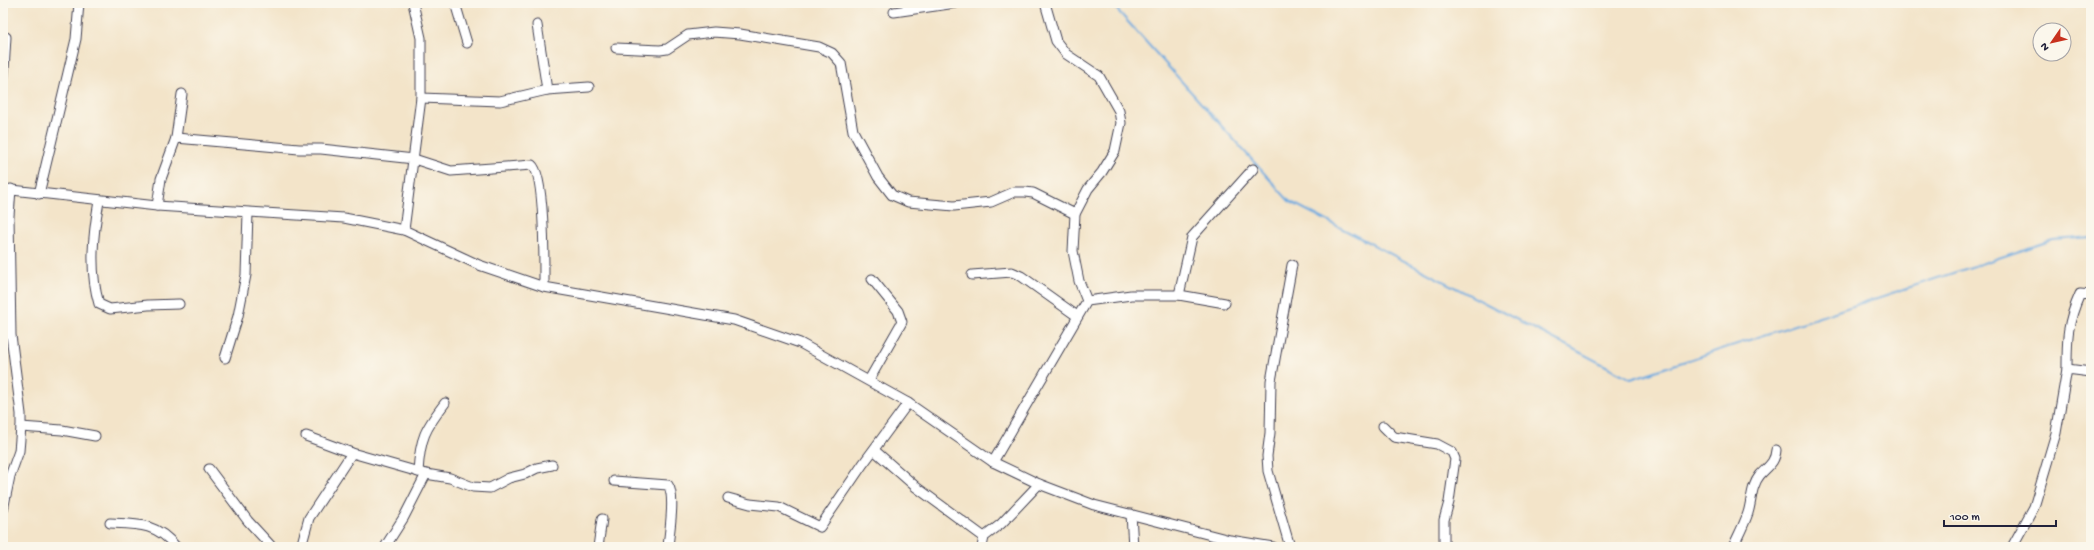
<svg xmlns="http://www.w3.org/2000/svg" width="2094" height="550" font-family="'Gochi Hand',sans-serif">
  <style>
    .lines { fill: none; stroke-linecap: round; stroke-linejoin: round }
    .stream { stroke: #6fabe0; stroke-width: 2 }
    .street-casing { stroke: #413f50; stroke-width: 11 }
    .street { stroke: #fff; stroke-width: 9 }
  </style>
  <rect width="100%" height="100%" fill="#fbf7ec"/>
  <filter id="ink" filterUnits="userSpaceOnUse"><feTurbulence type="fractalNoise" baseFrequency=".025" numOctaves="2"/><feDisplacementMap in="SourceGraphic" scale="8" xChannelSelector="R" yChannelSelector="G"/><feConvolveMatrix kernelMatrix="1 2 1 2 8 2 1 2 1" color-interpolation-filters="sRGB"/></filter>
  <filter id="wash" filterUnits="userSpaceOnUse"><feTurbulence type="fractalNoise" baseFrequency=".012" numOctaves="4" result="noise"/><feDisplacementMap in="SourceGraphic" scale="16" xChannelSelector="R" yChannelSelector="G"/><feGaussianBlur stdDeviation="0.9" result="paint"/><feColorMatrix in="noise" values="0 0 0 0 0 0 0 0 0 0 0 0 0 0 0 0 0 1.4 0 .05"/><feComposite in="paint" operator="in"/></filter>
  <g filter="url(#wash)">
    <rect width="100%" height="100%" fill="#f3e4c9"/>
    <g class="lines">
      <path class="stream" d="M1111,3L1289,201L1631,379L2053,240L2091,237"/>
    </g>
  </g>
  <g filter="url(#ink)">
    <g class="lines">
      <g class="street-casing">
        <g id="street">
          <path d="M455,3L467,43"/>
          <path d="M1045,3L1056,41L1066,54L1099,76L1119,111L1121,123L1115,151L1102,172L1088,189L1075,214L1073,251L1079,281L1087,301"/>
          <path d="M894,12L956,3"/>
          <path d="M537,25L547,90"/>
          <path d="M616,48L660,50L667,49L688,35L714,32L740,34L819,47L832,53L841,63L853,131L878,177L892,195L908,202L954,206L991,202L1014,192H1025L1033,193L1075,214"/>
          <path d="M3,87L6,37"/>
          <path d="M421,98L500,101L547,90L589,87"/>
          <path d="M176,138L299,149H321L414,159L451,171L532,165C545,175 544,267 544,287"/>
          <path d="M3,189L157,206L344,218L404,230L479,265L544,287L734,320L800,343L908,403L993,462L1039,484L1094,505L1230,540L1273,547"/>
          <path d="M39,194L76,39L79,3"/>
          <path d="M99,201C93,235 89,270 99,304L110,309L148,305L179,304"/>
          <path d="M157,206L161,179L176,138L182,94"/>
          <path d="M404,230L421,98V38L413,3"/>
          <path d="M972,275L1012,272L1021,276L1077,316"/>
          <path d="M1179,295L1192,237L1253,169"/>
          <path d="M225,358L238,316L246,275L248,213"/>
          <path d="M2067,369C2067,338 2067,323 2080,294L2091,295"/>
          <path d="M869,380L902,322L898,311L872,279"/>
          <path d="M1383,426L1394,437L1437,444L1452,452L1455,459L1449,502L1444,520V547"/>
          <path d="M21,427L62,430L95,436"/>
          <path d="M306,436L352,453L426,474L404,517L385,547"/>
          <path d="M874,450L916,487L984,537"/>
          <path d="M993,462L1087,301L1131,295H1179L1225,303"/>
          <path d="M209,469L248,521L272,547"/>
          <path d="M418,472C420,438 425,429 445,403"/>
          <path d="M426,474L450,478L473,487L490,488L509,478L525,474L537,468L552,465"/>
          <path d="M614,481L668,485C676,496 669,533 668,547"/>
          <path d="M728,498L750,504L779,507L820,527L863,464L908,403"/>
          <path d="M3,510L10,476L19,451L21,427V414L11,335L9,216L11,189"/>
          <path d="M1131,514L1133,547"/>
          <path d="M110,523C138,524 157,523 176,547"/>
          <path d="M301,547L309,518L352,453"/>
          <path d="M598,547L602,519"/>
          <path d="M982,547L984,537L1001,524L1039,484"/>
          <path d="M1290,547L1268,471L1267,456L1270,433L1271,381L1292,265"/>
          <path d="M1733,547C1738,536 1744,525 1748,513C1752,500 1751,486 1760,475C1768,466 1775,463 1776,450"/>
          <path d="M2012,547L2034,507L2056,433L2067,369L2091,372"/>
        </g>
      </g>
      <use href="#street" class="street"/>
    </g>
  </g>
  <rect width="2094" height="550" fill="none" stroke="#fbf7ec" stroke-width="16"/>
  <g transform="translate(2052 42) rotate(236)"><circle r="19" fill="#fbf7ec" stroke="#a4a2a5"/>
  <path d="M0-3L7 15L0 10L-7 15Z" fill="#c8321e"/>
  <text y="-6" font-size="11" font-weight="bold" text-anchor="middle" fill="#22223b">N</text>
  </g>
  <path d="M1944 520v6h112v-6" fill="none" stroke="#22223b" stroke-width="2"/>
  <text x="1950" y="520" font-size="12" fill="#22223b" stroke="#fbf7ec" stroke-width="3" paint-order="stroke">100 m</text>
</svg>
